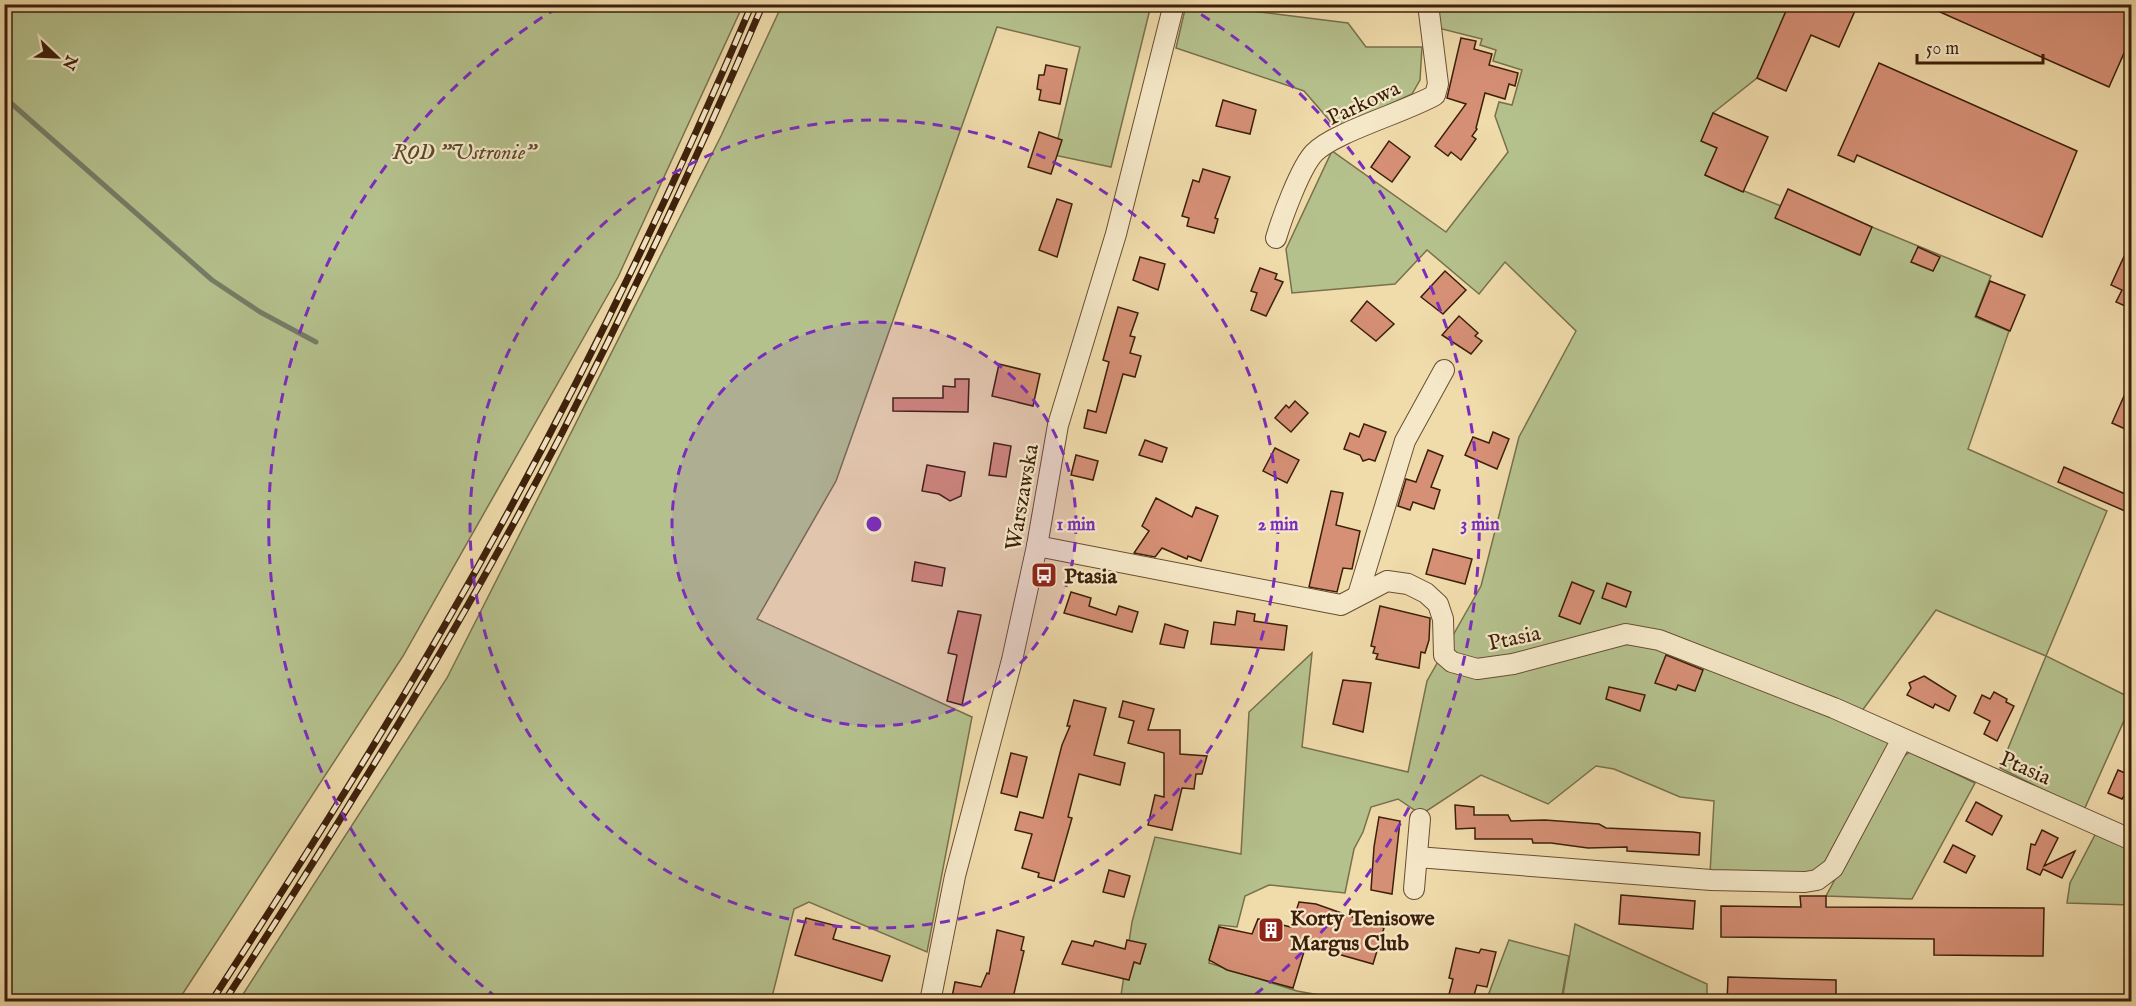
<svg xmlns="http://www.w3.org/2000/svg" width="2136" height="1006" font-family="'IM FELL English',serif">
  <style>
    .green { fill: #b5c18d; stroke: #78704c; stroke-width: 1.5 }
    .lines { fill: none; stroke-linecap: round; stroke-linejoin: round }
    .stream { stroke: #757d67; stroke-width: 5 }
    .building { fill: #d69076; stroke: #3c1f0a; stroke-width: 1.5 }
    .minor-casing { stroke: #694e32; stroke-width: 22 }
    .minor { stroke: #f5e8c8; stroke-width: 20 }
    .rail-casing { stroke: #3c1f0a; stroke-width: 7 }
    .rail { stroke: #f5e8c8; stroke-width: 4.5; stroke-dasharray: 14; stroke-linecap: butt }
    .ring { fill: none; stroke: #7b2cbf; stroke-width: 3; stroke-dasharray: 10 8 }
    .labels { text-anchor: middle; stroke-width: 4.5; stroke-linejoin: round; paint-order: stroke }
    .street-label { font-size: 22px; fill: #3c1f0a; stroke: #f5e8c8 }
    .park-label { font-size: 22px; font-style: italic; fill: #5a482b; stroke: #f5e8c8 }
    .poi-label { font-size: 22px; font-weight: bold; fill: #3c1f0a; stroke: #f5e8c8; text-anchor: start }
    .centre { fill: #7b2cbf; stroke: #f5e8c8; stroke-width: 3 }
    .ring-label { font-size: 18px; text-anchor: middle; font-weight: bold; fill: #7b2cbf; stroke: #f5e8c8; stroke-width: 4.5; stroke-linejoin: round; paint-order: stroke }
  </style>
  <rect width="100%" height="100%" fill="#f0dbab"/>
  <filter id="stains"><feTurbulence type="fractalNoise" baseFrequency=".00333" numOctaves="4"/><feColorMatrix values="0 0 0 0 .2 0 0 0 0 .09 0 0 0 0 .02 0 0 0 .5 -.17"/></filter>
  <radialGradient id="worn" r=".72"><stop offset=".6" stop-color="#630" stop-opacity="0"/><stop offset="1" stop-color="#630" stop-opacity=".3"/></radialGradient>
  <g class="green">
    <path d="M5,4L743,5L618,277L403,656L178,1001H5Z"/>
    <path d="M782,5H1151L1111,167L1054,155L1080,47L997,27L836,481L757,619L972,717L927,952L809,902L794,909L771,1001L238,1002L447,678L721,136Z"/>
    <path d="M1186,5H1228V8L1348,23L1366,47H1422L1420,80L1412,94L1337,129L1304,91L1176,48Z"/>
    <path d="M1431,5H1789L1757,78L1713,113L1717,148L1705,175L1781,206L1776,218L1859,255L1872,227L1991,276L1975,317L2009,331L1968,449L2107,511L2046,656L2131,698V705L2084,810L2000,768L2046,656L1936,610L1853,723L1890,742L1822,867L1812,873H1710L1714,801L1680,797L1614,769L1596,766L1548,804L1481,775L1425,812L1416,811L1398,799L1371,807L1363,832L1354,849L1345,893L1269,885L1245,896L1237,927L1219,925L1209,963L1297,991L1353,1001L1120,1002L1132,922L1155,837L1241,854L1249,712L1312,653L1302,747L1408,772L1427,681L1481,586L1519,437L1576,331L1505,262L1479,294L1427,250L1395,284L1292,293L1286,249L1332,151L1446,232L1508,152L1495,116L1499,102L1512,105L1522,70L1493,61L1496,50L1480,45L1482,39L1434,27Z"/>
    <path d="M1910,752L1975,783L1912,899L1826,896L1900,759Z"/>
    <path d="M2096,833L2131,850V905L2067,903L2070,883Z"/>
    <path d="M1575,924L1707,984V1001H1562Z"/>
    <path d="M1509,940L1569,956L1561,1001H1486Z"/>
  </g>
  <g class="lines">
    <path class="stream" d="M4,97L212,280L260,312L316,342"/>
  </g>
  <g class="building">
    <path d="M1789,4H1858L1839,47L1811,35L1786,91L1757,78Z"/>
    <path d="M1922,4H2132V35L2109,87Z"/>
    <path d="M1461,38L1476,41L1474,49L1492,54L1489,65L1518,73L1515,86L1509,84L1505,99L1485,93L1476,128L1477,129L1472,136L1476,139L1461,160L1451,152L1448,156L1435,146L1466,104L1447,98Z"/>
    <path d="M1879,63L2077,151L2042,237L1857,155L1854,162L1838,155Z"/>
    <path d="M1046,65L1067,69L1060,104L1039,100L1041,90L1037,89L1039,75H1044Z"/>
    <path d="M1223,100L1256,110L1250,134L1216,126Z"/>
    <path d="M1713,113L1768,137L1743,192L1705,175L1717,148L1701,141Z"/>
    <path d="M1039,132L1062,140L1051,174L1028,167Z"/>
    <path d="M1389,141L1410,157L1392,182L1371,167Z"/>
    <path d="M1203,169L1230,177L1215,218L1218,219L1214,233L1187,226L1189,218L1182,216L1193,180L1199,182Z"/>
    <path d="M1788,189L1872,227L1860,255L1775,218Z"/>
    <path d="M1057,199L1072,204L1057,257L1039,250Z"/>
    <path d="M2132,239V309L2116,302L2122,290L2111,285Z"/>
    <path d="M1918,247L1940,257L1933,271L1911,262Z"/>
    <path d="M1140,257L1165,264L1158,290L1133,280Z"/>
    <path d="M1260,268L1277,274L1275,279L1283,282L1266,316L1251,310L1257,293L1251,291Z"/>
    <path d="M1445,271L1466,290L1443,314L1421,297Z"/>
    <path d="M1990,281L2025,295L2010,331L1976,316Z"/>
    <path d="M1367,301L1394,324L1376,341L1351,321Z"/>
    <path d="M1118,307L1138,313L1130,336L1135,337L1130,353L1141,356L1135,377L1123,374L1106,433L1084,428L1088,410L1096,412L1109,362L1103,360Z"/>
    <path d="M1459,316L1478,333L1475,336L1482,341L1471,354L1442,335Z"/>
    <path d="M999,364L1040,374L1033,406L992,396Z"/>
    <path d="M2132,378V432L2112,423Z"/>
    <path d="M955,379H969L968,412L893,411V398H943V386L955,387Z"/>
    <path d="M1295,401L1308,413L1291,432L1275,418L1286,405L1289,408Z"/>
    <path d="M1364,424L1386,432L1375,461L1369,459L1363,461L1360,455L1344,449L1350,433L1359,437Z"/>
    <path d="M1493,432L1509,439L1497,469L1465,455L1473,437L1489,443Z"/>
    <path d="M1145,440L1167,448L1162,462L1139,455Z"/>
    <path d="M994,443L1011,446L1006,477L989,475Z"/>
    <path d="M1275,448L1299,460L1287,483L1263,471Z"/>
    <path d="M1428,450L1443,456L1431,487L1440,490L1434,509L1413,502L1410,510L1398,506L1406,479L1416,482Z"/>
    <path d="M1076,455L1098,461L1093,480L1071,475Z"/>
    <path d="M927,465L965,472L961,496L950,501L939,494L922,491Z"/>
    <path d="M2064,467L2132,497V514L2058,482Z"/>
    <path d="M1331,491L1343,493L1336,525L1360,531L1352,569L1343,568L1337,592L1309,587Z"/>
    <path d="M1156,498L1192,517L1196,507L1218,516L1201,561L1188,556L1187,559L1162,548L1155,557L1134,553L1149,531L1142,526Z"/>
    <path d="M1433,549L1472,559L1465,584L1426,574Z"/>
    <path d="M915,562L945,568L942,586L912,581Z"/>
    <path d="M1572,582L1594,591L1580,624L1559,616Z"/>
    <path d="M1607,583L1631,592L1626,607L1602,598Z"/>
    <path d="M1071,592L1091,598L1089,606L1116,615L1119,606L1138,612L1132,632L1064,613Z"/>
    <path d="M1380,606L1430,618L1429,640L1425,653L1421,652L1419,668L1376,659L1378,654L1373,653L1375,647L1371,646Z"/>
    <path d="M958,611L981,615L962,705L947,701L957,655L948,653Z"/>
    <path d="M1237,611L1255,614L1254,621L1287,626L1284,650L1211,644L1214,622L1235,625Z"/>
    <path d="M1165,624L1188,631L1184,648L1160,644Z"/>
    <path d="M1666,655L1703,670L1695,691L1678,685L1676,690L1655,683Z"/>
    <path d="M1924,676L1956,696L1949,711L1935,704L1933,708L1907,695L1911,688L1909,683Z"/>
    <path d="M1343,680L1371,683L1363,732L1333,724Z"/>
    <path d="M1609,687L1645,695L1640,711L1606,699Z"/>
    <path d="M1994,692L2007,699L2006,702L2014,706L1997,741L1984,734L1990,721L1974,713L1982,695L1990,699Z"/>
    <path d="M1074,700L1106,708L1094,755L1125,763L1120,785L1079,774L1068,817L1072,818L1054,881L1038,877L1039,873L1022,868L1032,834L1015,830L1020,812L1043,818L1062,745L1070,726H1067Z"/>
    <path d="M1123,701L1154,709L1148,730H1180V754L1207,756L1202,774H1196L1194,789L1182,788L1172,830L1148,825L1155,795L1164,797V753L1128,743L1134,721L1119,717Z"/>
    <path d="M1011,753L1027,757L1017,797L1001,793Z"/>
    <path d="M2118,770L2132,776V800L2124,796L2122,799L2108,793Z"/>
    <path d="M1976,802L2002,816L1992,835L1966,821Z"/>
    <path d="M1455,805L1474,807V815H1508L1511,821L1545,820L1599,824L1606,828L1693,832L1700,833L1699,855L1627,851V847L1588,848L1551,843H1533L1532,839H1475V828L1456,829Z"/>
    <path d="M1379,817L1400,821L1392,894L1371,890L1374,847Z"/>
    <path d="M2042,830L2058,838L2044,866L2075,851L2062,878L2043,869L2040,875L2027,869L2031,844L2035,845Z"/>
    <path d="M1953,845L1975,856L1966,873L1944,862Z"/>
    <path d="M1109,870L1130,876L1124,897L1103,892Z"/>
    <path d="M1621,895L1695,901L1693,929L1619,924Z"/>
    <path d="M1800,896H1826V907L2044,908L2043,956L1934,955V939L1721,937V906L1801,907Z"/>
    <path d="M1299,902L1316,904L1384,928L1373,964L1306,945L1293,988L1227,970L1209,960L1219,927L1252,934L1258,919L1291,927Z"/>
    <path d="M806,918L837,926L833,939L890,956L882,981L795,955Z"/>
    <path d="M997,930L1024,937L1021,950L1024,951L1012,1002H971L952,997L955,982L981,987L987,973L989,974Z"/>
    <path d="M1127,940L1146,944L1140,964L1134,962L1129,980L1062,964L1072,941L1093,946L1095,941L1125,949Z"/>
    <path d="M1456,948L1479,953L1481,949L1496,952L1487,987L1477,985L1472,1002H1447L1453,979L1449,978Z"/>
    <path d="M1728,977L1836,980V1002H1727Z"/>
  </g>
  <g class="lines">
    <g class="minor-casing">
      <g id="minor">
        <path d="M1276,238C1282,218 1300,168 1314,153C1334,132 1406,112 1435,95L1438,84L1428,4"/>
        <path d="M1037,546L1341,605L1387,581L1408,584L1426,593L1438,604L1443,619L1444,655L1452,662L1477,669L1513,664L1626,634L1659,640L1834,708L2132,840"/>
        <path d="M1358,595L1405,441L1444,370"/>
        <path d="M1417,857L1711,880L1805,882L1817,880L1833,868L1902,739"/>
        <path d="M1414,889L1420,819"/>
        <path d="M930,1002L955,876L1012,660L1037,546L1058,425L1116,234L1174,4"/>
      </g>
    </g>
    <use href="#minor" class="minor"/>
    <g class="rail-casing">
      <g id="rail">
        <path d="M211,1002C292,877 372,752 446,623C561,424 662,216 752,4"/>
        <path d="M224,1002C344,817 460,629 562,433C634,293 701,150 763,4"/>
      </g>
    </g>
    <use href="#rail" class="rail"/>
  </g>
  <circle cx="874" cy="524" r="202" fill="#7b2cbf" fill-opacity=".12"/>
  <g class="ring">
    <circle cx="874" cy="524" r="202"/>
    <circle cx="874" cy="524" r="404"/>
    <path d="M497 998A606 606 0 0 1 562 5M1186 5A606 606 0 0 1 1251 998"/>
  </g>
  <defs>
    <g id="bus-square" transform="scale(1.35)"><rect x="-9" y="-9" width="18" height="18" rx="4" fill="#8f2418" stroke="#f5e8c8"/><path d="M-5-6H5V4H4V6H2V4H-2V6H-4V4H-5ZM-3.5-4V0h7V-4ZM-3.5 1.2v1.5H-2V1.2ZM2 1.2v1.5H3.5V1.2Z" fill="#fff"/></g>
    <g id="building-square" transform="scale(1.35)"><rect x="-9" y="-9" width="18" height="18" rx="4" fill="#8f2418" stroke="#f5e8c8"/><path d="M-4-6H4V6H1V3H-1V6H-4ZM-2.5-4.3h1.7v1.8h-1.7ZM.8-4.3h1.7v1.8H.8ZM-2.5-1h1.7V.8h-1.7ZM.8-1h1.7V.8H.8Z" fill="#fff"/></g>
  </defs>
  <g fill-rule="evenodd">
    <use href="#bus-square" x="1044" y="575"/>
    <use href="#building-square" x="1271" y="930"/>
  </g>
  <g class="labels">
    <g class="street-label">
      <text transform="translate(1363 102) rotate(-25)" y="8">Parkowa</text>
      <text transform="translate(1021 497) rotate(-80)" y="8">Warszawska</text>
      <text transform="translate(1514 637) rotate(-12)" y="8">Ptasia</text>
      <text transform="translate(2026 767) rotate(24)" y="8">Ptasia</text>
    </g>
    <g class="park-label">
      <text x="464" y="159">ROD "Ustronie"</text>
    </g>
    <g class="poi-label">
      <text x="1064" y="583">Ptasia</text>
      <text x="1290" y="925">Korty Tenisowe<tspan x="1290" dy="25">Margus Club</tspan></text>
    </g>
  </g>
  <circle cx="874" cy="524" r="9" class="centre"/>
  <g class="ring-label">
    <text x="1076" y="530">1 min</text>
    <text x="1278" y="530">2 min</text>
    <text x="1480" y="530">3 min</text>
  </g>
  <rect width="2136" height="1006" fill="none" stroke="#f0dbab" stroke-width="24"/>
  <rect x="6" y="6" width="2124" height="994" fill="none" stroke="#3c1f0a" stroke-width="3"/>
  <rect x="12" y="12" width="2112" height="982" fill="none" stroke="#3c1f0a" stroke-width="1.5"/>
  <g transform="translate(57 57) rotate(113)" stroke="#f5e8c8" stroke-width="4.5" paint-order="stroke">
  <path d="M0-4.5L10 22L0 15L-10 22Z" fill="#3c1f0a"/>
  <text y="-9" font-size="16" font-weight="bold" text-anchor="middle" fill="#3c1f0a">N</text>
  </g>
  <path d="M1917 54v9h126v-9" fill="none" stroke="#3c1f0a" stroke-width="3"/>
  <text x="1926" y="54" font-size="18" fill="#3c1f0a" stroke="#f5e8c8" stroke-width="4.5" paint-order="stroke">50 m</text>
  <rect width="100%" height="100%" filter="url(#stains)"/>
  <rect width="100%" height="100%" fill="url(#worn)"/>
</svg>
